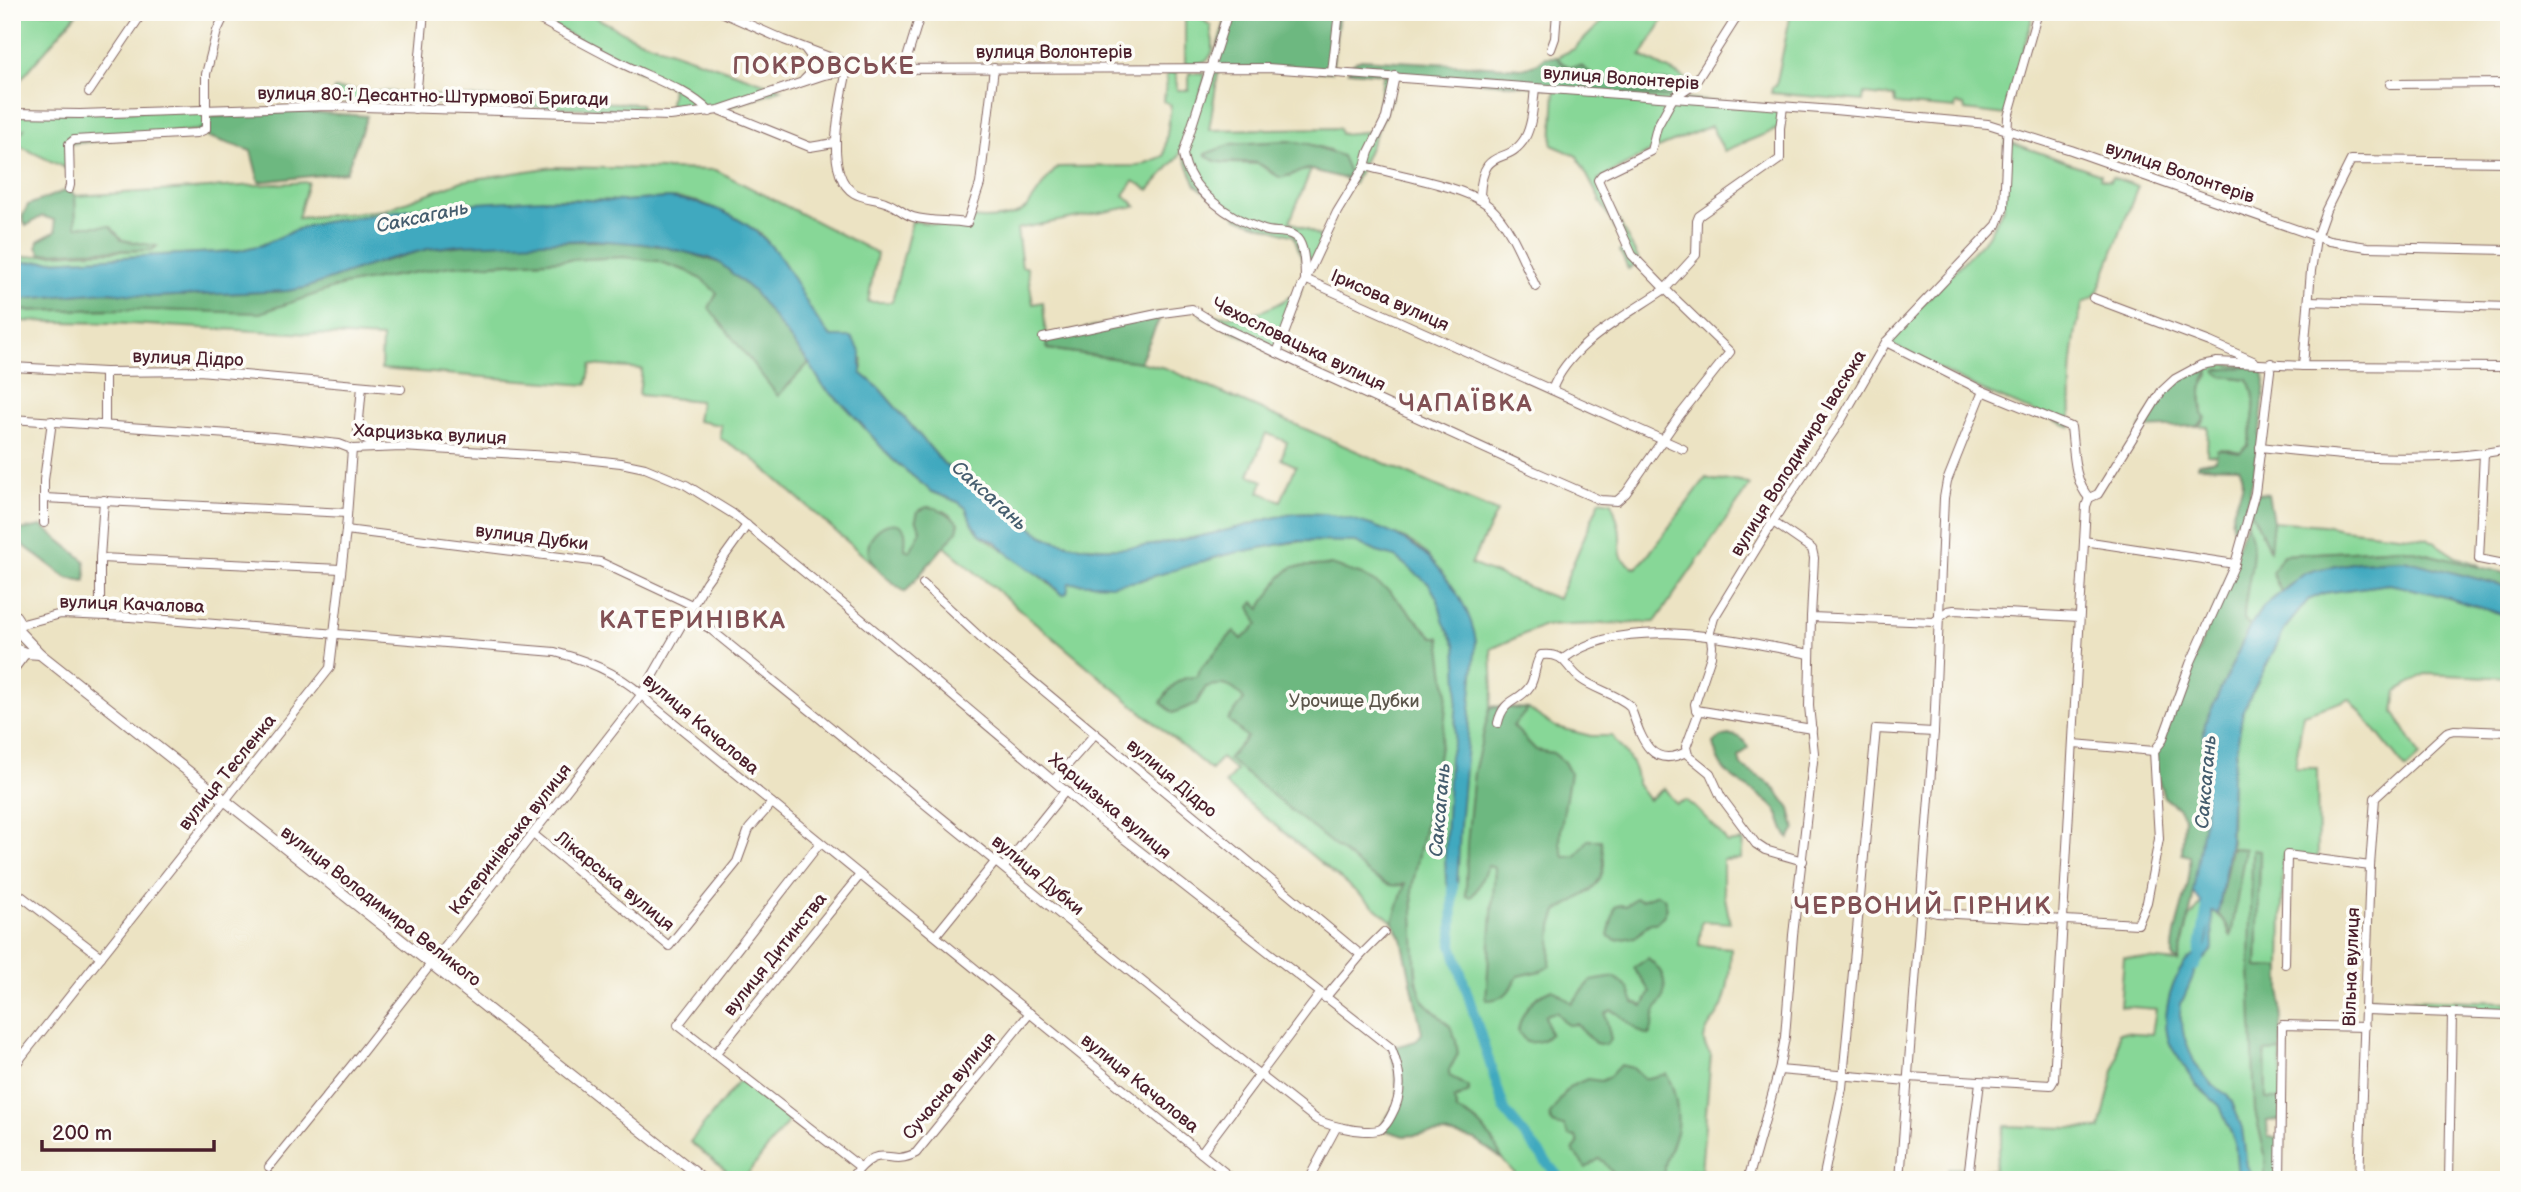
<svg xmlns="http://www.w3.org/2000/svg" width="2521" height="1192" font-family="'Balsamiq Sans',sans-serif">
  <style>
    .green { fill: #87d797; stroke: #687b61; stroke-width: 2; fill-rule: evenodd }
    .forest { fill: #6db880; stroke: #5c6c56; stroke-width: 2 }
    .water { fill: #3fa9bf; stroke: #446475; stroke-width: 2 }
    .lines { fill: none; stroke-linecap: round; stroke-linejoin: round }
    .river { stroke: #3fa9bf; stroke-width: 10 }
    .minor-casing { stroke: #836460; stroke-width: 10 }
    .major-casing { stroke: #836460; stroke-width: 12 }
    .minor { stroke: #fff; stroke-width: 8 }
    .major { stroke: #fff; stroke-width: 10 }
    .labels { text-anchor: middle; stroke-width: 7; stroke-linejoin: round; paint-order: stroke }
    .street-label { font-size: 18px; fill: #4a1f2b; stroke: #fdfcf7 }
    .park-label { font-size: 18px; fill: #5c564b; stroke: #fdfcf7 }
    .water-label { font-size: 19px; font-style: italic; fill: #455d6e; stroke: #fdfcf7 }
    .district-label { font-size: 24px; font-weight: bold; letter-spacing: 2px; fill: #825155; stroke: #fdfcf7 }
  </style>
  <rect width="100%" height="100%" fill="#fdfcf7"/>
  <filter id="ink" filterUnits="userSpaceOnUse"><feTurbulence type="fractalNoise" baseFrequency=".0143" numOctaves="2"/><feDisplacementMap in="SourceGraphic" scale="14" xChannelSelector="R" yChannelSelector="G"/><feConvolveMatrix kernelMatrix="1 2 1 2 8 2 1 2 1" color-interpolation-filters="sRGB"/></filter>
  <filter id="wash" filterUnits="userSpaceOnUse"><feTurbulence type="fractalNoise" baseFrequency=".00686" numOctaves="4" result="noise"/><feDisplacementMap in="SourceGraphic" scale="28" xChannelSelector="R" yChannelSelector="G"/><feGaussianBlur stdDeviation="1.57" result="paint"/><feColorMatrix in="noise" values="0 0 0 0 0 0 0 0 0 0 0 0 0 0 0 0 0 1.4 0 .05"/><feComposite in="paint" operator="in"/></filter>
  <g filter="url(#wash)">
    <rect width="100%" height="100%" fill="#ece3c3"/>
    <g class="green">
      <path d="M12,12H78L18,83L12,82Z"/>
      <path d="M526,12H586L634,38L782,89L719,110L700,108L669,111L672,88Z"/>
      <path d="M1185,12H1193L1211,26C1210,33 1213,37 1213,44C1214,63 1199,64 1185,64Z"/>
      <path d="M1612,12H1668L1641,56L1693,82L1684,88L1653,81L1619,82L1595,76L1581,66L1570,67L1562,63L1557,57L1574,49Z"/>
      <path d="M1791,12H2034L2005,115L1965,110L1964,105L1956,104L1955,109L1895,104L1894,97L1864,94L1863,101L1771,93L1772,87L1776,86Z"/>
      <path d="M1211,67H1219L1209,130L1339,128L1341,134L1375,131L1383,76H1395L1391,99L1354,184L1342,178L1350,175L1330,150L1309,144L1288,141L1232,144L1224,163L1259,164L1273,174L1290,176L1300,171L1311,170L1290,221L1325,239L1305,279L1304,265L1294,236L1238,218L1196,185L1183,154Z"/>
      <path d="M1167,73H1176L1177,90H1189V73H1203L1205,79L1179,156L1149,190L1134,181L1124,195L1136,206L1017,229L1022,267H1027L1033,304L1043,302L1047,349L1140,362L1165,368L1497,512L1471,564L1558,599L1600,500L1612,502C1614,512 1620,525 1620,535C1621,551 1616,560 1636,568L1645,559L1706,478C1725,486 1729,474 1750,485L1655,622L1542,626L1491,649L1493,693L1490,706L1528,709L1556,727L1591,736H1612C1623,751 1638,765 1637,784L1649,800L1664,788L1676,804L1685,800C1694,805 1724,835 1727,843L1743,841L1741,859L1723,860V887L1730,923L1702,921L1699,945L1731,948C1730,966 1729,987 1723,1004C1719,1017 1705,1026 1704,1040C1704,1046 1707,1050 1711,1055L1701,1171L1690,1170L1689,1180H1521C1515,1173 1507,1166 1502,1159C1489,1139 1483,1119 1457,1111L1454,1099L1462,1096V1084L1450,1076V1068L1453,1063L1438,1014C1415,1002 1418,979 1414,956C1411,939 1404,921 1399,903L1393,922L1225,784L1236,771L1221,758L1211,770L944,546L905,592L751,457L720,438L721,425L697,421L700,401L639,395L642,369L591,365L587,385L381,369L382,338L111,323L12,321V311L113,309L297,300L343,285L451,266L624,257L657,261L687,271L704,281L717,293L778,395L809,363L823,386L848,409L892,459L932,492L958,502L966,508L972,524L981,535L1028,566L1062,595L1068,583L1138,581L1186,565L1250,549L1309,540L1369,537L1455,590C1441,571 1426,548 1403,538C1392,533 1379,530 1367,527C1344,519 1319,512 1294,514C1275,516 1255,523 1237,528C1179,542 1100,561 1043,536L944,464L879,388L861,373L863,359L831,337L814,317L786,266L761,234L730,215L702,203L685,199L669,198L623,201L561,199L431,206L318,223L298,229L262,245L236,251L12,263V259L15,258C60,252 105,252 152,250L156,247L122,240L110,226H76L75,196L308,182L298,218L384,210L462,181L553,167L716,170L877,253L868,302H892L912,221L965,228L972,218C987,220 1016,219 1027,207C1038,194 1045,179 1058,167L1138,166L1164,156L1171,105L1164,101ZM1266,433L1287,442L1281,459L1296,466L1281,501L1259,492L1263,481L1249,475Z"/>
      <path d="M334,89L414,93L413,101L408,103L331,101Z"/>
      <path d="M1555,89L1783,107L1780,128L1724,151L1711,126L1651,151L1598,180L1640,262L1628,269L1620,251L1625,248L1577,156L1552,145Z"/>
      <path d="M420,95L641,104V110L422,103Z"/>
      <path d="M206,109V129L69,144V170L13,143L24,129L12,133V113Z"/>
      <path d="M2006,141L2101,174L2100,178L2110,181L2112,177L2138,186L2098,291L2093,298L2083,303C2070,344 2070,385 2071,427L1983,391L1886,342L1987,237L2004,207Z"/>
      <path d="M1301,289L1277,353L1200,315C1247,317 1262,317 1301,289Z"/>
      <path d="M2208,364L2256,366L2216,372L2222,376L2248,379C2260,398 2252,424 2248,446L2240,452L2229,449L2217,450V455L2207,454L2208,427L2197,426L2204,422L2201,389L2209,375Z"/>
      <path d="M2250,509L2269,549L2273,521L2323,525L2342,529L2427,538L2456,557L2477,564L2481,567L2401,548L2283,555L2273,573L2281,592L2262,608L2250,626L2244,620C2244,604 2248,590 2249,575C2250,553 2243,531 2250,509Z"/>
      <path d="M2389,584L2431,593L2509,616V678L2425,674L2397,691L2394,712L2420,756L2406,769L2350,699L2303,714L2295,768H2317L2318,859L2283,855L2281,968L2257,967L2260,852L2252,851L2255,1111L2265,1154V1180H1947L1948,1168L1994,1170L2005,1126L2100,1129L2117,1058L2119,1032L2152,1034L2156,1009L2120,1006L2124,957L2178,962L2189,919L2201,904C2215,912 2225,918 2230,935L2245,849L2231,848L2232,776L2243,710L2286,627L2308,600L2324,593Z"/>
      <path d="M2371,998L2509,1002V1010L2373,1005Z"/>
      <path d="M2265,1051H2281L2282,1099L2266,1100Z"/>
      <path d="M741,1081L790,1119L743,1180H738L690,1142L738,1082Z"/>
    </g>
    <g class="forest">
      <path d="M1228,12H1339L1332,72L1211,67Z"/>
      <path d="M1545,57H1557L1562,63L1570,67L1581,66L1595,76L1618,82L1670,81L1684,88L1673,98L1348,71L1353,63L1361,59L1523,68L1538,63Z"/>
      <path d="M292,111L367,116L346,172L259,182L251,151L197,133L212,117Z"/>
      <path d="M1288,141L1309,144L1342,156L1350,175L1342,178L1308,169L1281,178C1272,174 1265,165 1256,163C1238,159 1218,169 1205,154L1232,144Z"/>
      <path d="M69,189L75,196L76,226H110L122,240L157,246L152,250L78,251L41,254L37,247L38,241L56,231L54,220L42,216L26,226L22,217L28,205Z"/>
      <path d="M613,241L670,247L720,263L753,291L809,363L778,396L709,308L717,293L704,281L687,271L657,261L624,257L451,266L343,285L260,313L113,309L12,311V300L107,292L154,297L287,291L305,288L366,266L428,249L494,242Z"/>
      <path d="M1162,313L1140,362L1047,349V336Z"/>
      <path d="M2202,366L2210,367L2201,389L2202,414L2206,418L2197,426L2140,428C2162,395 2168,386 2202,366Z"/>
      <path d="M2256,366L2263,372L2265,382C2260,431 2257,483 2238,529L2234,531C2223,511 2253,488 2239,467L2198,466V463L2216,460L2217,450L2220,449L2240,452L2248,446C2252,424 2260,398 2248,379L2222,376L2216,372L2217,370Z"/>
      <path d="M2255,493L2268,494L2273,521L2270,550L2250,509Z"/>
      <path d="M927,507C940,507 949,514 959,523L957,531L905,592C895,584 882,576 875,566C851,537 898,509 905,532C906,537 905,544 905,549L910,551L921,531L916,519L918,511Z"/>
      <path d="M2246,523C2263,550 2243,588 2244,619L2250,626L2205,724L2204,735L2206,807L2192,904L2178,962L2173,958C2171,925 2193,889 2190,856L2182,854L2184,817L2179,809L2164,797L2156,772L2155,756L2208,627Z"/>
      <path d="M42,526L85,561L86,581L67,578L15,539L20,530Z"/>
      <path d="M2401,548L2509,574V587L2404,560L2358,562L2315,570L2304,574L2281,592L2272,573L2283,555Z"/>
      <path d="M1331,565L1362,575L1388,590L1433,637H1440L1447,692L1445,718L1435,776L1412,888L1416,979L1423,1001L1450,1026L1456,1041L1458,1054L1450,1068V1076L1469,1088V1092L1454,1099L1457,1111C1482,1119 1491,1138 1503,1160L1475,1140L1444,1133L1404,1136L1380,1129L1399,1098L1391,1048L1416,1041L1422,1033L1402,939L1393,922L1405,884C1390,889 1381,881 1368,873L1228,759L1247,737L1228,720L1244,700C1234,686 1224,682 1206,687L1196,704L1173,713L1161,702C1170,688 1178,676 1196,677L1202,667L1234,631L1242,639L1258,624L1250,607L1254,602L1260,609L1280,578L1292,567Z"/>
      <path d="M1490,707L1528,709L1513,726L1536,750L1553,753L1564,762L1570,773L1561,828L1560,843L1564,857L1576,856L1588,840H1601C1602,848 1604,856 1604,864C1603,889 1576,900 1557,911L1552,926L1550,966L1541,971L1518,976C1510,992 1504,1000 1486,1000L1495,868L1488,866C1481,877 1480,889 1471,897L1466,896L1467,844L1474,772Z"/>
      <path d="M1729,735C1738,735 1745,739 1748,748L1739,757L1741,766L1766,781L1776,790L1790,809L1795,829L1789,839C1781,829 1781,816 1775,809C1753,784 1717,782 1714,743L1721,737Z"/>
      <path d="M2231,848L2245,849L2231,937L2227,925L2218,914Z"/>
      <path d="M2252,850L2260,851L2257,967L2281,968V1051L2265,1052L2266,1099H2282L2281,1120L2267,1121L2268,1137H2281L2280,1180H2265V1154L2255,1111L2250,967Z"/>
      <path d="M1657,894L1664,898L1667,908L1664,915L1656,923C1645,921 1645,932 1635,937L1616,940L1608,936L1615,907L1620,905L1626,906L1635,898L1642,900Z"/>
      <path d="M1648,958C1661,969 1668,979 1663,998C1661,1003 1656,1008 1655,1013C1652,1021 1654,1027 1649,1035C1634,1032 1626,1017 1611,1010L1605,1014L1611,1039L1606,1045L1595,1043L1577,1024L1568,1025L1556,1012L1545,1015L1550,1034C1543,1042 1536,1043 1526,1042L1518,1031C1522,1010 1532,997 1552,989L1572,1003L1591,981L1615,977L1629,989L1634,1003L1643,1006L1650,992L1634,968Z"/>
      <path d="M1620,1065L1633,1068L1644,1079L1666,1074C1675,1087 1679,1113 1677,1128C1674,1145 1663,1158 1665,1176L1661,1180H1618L1603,1161L1599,1159L1586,1168L1573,1151L1578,1143L1576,1137L1569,1136L1564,1126H1558L1553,1124L1549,1116L1569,1087L1587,1079L1601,1081L1609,1077Z"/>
    </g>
    <g class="water">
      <path d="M669,198C714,202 759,223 784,263C802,291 808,311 831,337H851L861,352V373L879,388L944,464L1043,536C1099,561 1178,542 1236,528C1254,524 1274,516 1293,514C1340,509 1412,532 1441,571C1458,593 1471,613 1476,641L1460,826L1457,889L1453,898L1446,880L1445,857L1450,756L1454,740L1458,684L1456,646L1444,623L1438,600L1429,584L1395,557L1377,552L1356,542L1297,541L1224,555L1138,581L1111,585L1069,583L1067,593L1062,595L1050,583L1012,557L996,542L981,535L972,524L966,508L958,502L932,492L892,459L848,409L823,386L809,363L753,291L720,263L709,258L656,245L593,240L460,245L428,249L385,260L305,288L287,291L154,297L107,292L12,300V263L236,251L262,245L296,230L318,223L431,206L542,199L623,201Z"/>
      <path d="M2404,560L2509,587V616L2431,593L2389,584L2324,593L2308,600L2286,627L2243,710L2232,776L2230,841L2218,914L2212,911L2213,949L2198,965L2181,1004L2180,1014L2184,1036L2195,1064L2212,1085L2226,1094L2232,1102L2242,1128L2247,1166L2255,1180H2238L2235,1143L2220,1106L2197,1086L2172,1048C2159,1023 2169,987 2184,964C2189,957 2195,956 2201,951C2211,944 2208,921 2205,910C2203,904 2197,897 2193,892L2206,807L2204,735L2205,723L2250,626L2262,608L2304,574L2315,570L2358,562Z"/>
    </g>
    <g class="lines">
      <g class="river">
        <path d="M1453,885L1452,945L1505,1111L1561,1180"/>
        <path d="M2195,966L2198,960L2208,900"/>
      </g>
    </g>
  </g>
  <g filter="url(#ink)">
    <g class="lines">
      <g class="minor-casing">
        <g id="minor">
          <path d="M193,12L224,15"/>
          <path d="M526,12C557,29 589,47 621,63C650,78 686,88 710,112"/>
          <path d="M721,12L784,40L861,69L1268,68L1834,110L1988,124L2071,150L2329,241L2367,247L2509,250"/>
          <path d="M1228,12L1183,154C1188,191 1231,219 1264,230C1274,234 1292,229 1299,241C1305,251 1305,268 1305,279L1683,449"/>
          <path d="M1551,49L1555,38L1557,12"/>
          <path d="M904,68L921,12"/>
          <path d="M847,70C841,100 822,173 854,193C864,199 875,198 885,202C895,205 903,214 913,217C930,222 950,220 967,223L980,184L994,68"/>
          <path d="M1332,72L1339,12"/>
          <path d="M804,80C815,70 816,62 806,50"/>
          <path d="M2390,84L2509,83"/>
          <path d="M89,92L143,12"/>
          <path d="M415,109L424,12"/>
          <path d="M719,110L810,147L834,143"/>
          <path d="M12,113L80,114L328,106L670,116L719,110L824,75L858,69"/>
          <path d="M1365,166C1397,175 1466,186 1490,207C1512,227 1523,261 1536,287"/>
          <path d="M69,189L70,185L69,144L74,140L197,133L206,129V74L217,31L226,12"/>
          <path d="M1484,200L1480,195C1483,143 1507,168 1525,138C1533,123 1533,104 1535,88"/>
          <path d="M2093,298L2210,342L2253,361"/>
          <path d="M2309,301L2509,307"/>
          <path d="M1043,338L1162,313L1192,309L1218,325L1315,371L1536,472L1600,500L1617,501L1626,493L1680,415L1730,352L1665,289L1696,255L1697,221L1699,216L1780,159V128L1783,107"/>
          <path d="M1886,342L1983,391L1947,481L1944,498L1934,732L1900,1180"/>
          <path d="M1277,353L1301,289L1337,212L1365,166L1369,152L1386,118L1395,76"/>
          <path d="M2303,366L2311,271L2316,238L2326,210L2351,160L2509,162"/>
          <path d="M12,367L105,372L199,371L401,389"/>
          <path d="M362,386L358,431L363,438L377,447"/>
          <path d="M1552,390C1569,344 1626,316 1665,289L1632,255L1598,180L1602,175L1651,151L1657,127L1673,98L1695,83L1740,12"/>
          <path d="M1983,391L2071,427C2074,450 2073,480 2089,498"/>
          <path d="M12,419L273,437L339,444L352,449L402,447L566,457L621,463L645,468L686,485L733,514L847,607L1095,816L1391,1048C1401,1072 1404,1093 1391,1116C1389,1120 1385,1126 1381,1129C1368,1135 1330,1126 1317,1120L1170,1004L709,628L687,616"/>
          <path d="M105,425V372"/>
          <path d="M2260,447C2343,456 2426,465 2509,449"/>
          <path d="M2484,453L2479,559L2509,565"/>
          <path d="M44,498L347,513"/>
          <path d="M2089,498L2098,494L2161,392L2175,379L2201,365L2217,362L2303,366L2509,367"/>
          <path d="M1773,522L1812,549L1814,558L1811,617L1934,622L1948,611L1954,610L2079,617"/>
          <path d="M44,523V480L52,421"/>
          <path d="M346,530L600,562L692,605"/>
          <path d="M2084,541L2235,564"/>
          <path d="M100,558L341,569"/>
          <path d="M923,584L983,640L1361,955L1325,998"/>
          <path d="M100,615V558L104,500"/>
          <path d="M19,625L61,614L130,617L555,652C590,661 626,676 651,704L1234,1180"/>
          <path d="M1563,659C1625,612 1739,641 1810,654"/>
          <path d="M1699,712L1686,747L1688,755L1710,773L1721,797L1756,844L1765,850L1803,861"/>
          <path d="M1498,723C1504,697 1519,703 1530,686C1536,676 1534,664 1541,655C1567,652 1565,668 1581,679C1596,690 1617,694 1630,706C1640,733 1648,771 1686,752"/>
          <path d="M1812,729L1696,710L1695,704L1711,656L1712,646L1710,632L1714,618L1782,507L1840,422L1886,342L1997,225L2004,207L2008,117L2038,12"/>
          <path d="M2074,744L2154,751"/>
          <path d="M2154,751L2162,741L2190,664L2235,564L2255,493L2271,363"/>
          <path d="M1054,780L1095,734"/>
          <path d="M533,834L669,946L737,862L749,829L772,803"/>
          <path d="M820,843L678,1025L860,1167"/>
          <path d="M1004,867L1066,790"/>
          <path d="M12,889L101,957"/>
          <path d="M1798,899L1921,909L1937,913L2138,924L2147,902L2159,839L2154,751"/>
          <path d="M936,935L996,861"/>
          <path d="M1361,955L1384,932"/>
          <path d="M2285,964L2287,855L2370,866"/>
          <path d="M2366,1010L2509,1015"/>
          <path d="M715,1054L860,875"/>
          <path d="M12,1069L330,668L346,530L352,449"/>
          <path d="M1779,1070L1908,1081"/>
          <path d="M1908,1077L2051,1085L2054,1080L2086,506L2089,498"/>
          <path d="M1201,1153L1320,994"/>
          <path d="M269,1167L352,1065L642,694L706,582L747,525"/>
          <path d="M1969,1169L1980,1082"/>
          <path d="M850,1180C883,1137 885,1169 916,1153L1030,1013"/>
          <path d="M1308,1180L1336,1128"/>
          <path d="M1748,1180L1779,1070L1785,1037L1793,935L1814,753L1809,706L1811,617"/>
          <path d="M1823,1180L1842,1088L1876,729L1934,732"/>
          <path d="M2280,1180L2282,1025L2365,1027"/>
          <path d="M2359,1180L2370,866L2375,798L2447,732L2454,730L2509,732"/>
          <path d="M2449,1180L2452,1013"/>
        </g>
      </g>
      <g class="major-casing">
        <g id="major">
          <path d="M12,613C22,621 20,629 12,638"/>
          <path d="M18,631L40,654L704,1180"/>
          <path d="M12,648L25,653L40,654"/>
          <path d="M12,670L25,653"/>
        </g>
      </g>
      <use href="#minor" class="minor"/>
      <use href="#major" class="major"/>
    </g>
  </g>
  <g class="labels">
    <g class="street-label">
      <text x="1054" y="58">вулиця Волонтерів</text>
      <text transform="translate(1621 78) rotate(4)" y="6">вулиця Волонтерів</text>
      <text transform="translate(433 96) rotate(1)" y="6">вулиця 80-ї Десантно-Штурмової Бригади</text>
      <text transform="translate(2180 172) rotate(19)" y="6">вулиця Волонтерів</text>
      <text transform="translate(1390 300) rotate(24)" y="6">Ірисова вулиця</text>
      <text transform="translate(1299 344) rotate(26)" y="6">Чехословацька вулиця</text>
      <text transform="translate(188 358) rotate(2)" y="6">вулиця Дідро</text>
      <text transform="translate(430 434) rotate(3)" y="6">Харцизька вулиця</text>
      <text transform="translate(1798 453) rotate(-58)" y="6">вулиця Володимира Івасюка</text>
      <text transform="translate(532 537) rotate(7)" y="6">вулиця Дубки</text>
      <text transform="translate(132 604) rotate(2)" y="6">вулиця Качалова</text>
      <text transform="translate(701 724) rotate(40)" y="6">вулиця Качалова</text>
      <text transform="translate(227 772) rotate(-51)" y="6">вулиця Тесленка</text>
      <text transform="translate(1172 778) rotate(40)" y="6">вулиця Дідро</text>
      <text transform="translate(1110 806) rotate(40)" y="6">Харцизька вулиця</text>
      <text transform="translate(510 839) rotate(-52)" y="6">Катеринівська вулиця</text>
      <text transform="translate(1038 875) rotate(40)" y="6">вулиця Дубки</text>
      <text transform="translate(615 881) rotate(39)" y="6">Лікарська вулиця</text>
      <text transform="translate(381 906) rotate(38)" y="6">вулиця Володимира Великого</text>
      <text transform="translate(775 954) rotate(-51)" y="6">вулиця Дитинства</text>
      <text transform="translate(2351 967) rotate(-88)" y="6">Вільна вулиця</text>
      <text transform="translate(1140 1083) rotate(39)" y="6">вулиця Качалова</text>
      <text transform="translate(949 1086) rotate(-50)" y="6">Сучасна вулиця</text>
    </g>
    <g class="park-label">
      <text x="1354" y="707">Урочище Дубки</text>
    </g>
    <g class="water-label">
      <text transform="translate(422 216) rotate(-12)" y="7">Саксагань</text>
      <text transform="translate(990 495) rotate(42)" y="7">Саксагань</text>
      <text transform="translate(2205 782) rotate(-85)" y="7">Саксагань</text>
      <text transform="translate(1439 810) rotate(-85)" y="7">Саксагань</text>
    </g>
    <g class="district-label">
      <text x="824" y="74">ПОКРОВСЬКЕ</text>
      <text x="1466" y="411">ЧАПАЇВКА</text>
      <text x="693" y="628">КАТЕРИНІВКА</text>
      <text x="1923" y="914">ЧЕРВОНИЙ ГІРНИК</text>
    </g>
  </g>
  <rect width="2521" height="1192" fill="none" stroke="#fdfcf7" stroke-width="42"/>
  <path d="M42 1140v10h172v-10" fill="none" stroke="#4a1f2b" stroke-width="3.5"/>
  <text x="52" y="1140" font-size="21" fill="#4a1f2b" stroke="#fdfcf7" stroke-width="5" paint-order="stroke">200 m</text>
</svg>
